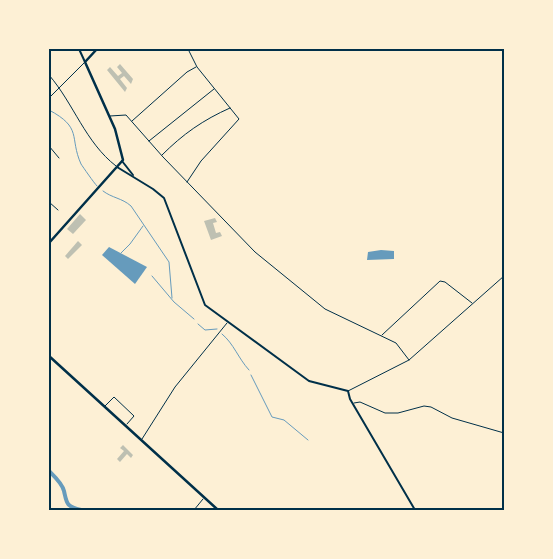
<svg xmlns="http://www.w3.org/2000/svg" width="553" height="559" font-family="'Nunito Sans',sans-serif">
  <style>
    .water { fill: #669bbc }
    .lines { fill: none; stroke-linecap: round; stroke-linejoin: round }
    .stream { stroke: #669bbc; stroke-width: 1 }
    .river { stroke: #669bbc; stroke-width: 4 }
    .building { fill: #bec0b2 }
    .minor { stroke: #003049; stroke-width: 1 }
    .tertiary { stroke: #003049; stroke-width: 2 }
    .secondary { stroke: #003049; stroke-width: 2.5 }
    .neatline { fill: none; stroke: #003049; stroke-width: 2 }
  </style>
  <rect width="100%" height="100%" fill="#fdf0d5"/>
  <g class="water">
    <path d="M109,247L147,267L135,284L102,255Z"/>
    <path d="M381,250L394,251V259L367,260L368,252Z"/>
  </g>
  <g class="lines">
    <g class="stream">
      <path d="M49,110C83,128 69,137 81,164C83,167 94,183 97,186"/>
      <path d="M103,191C112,198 122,198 131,206L169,262L172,298"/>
      <path d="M121,253L130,244L143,226"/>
      <path d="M152,276L174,302L194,319"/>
      <path d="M198,324L205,330L217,329"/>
      <path d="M222,334C234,344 238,358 249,370"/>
      <path d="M251,375L272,417L284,420L308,440"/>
    </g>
    <path class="river" d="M49,471C54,476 62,483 64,491C67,504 66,506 81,510"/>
  </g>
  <g class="building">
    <path d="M120,64L133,79L131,84L124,76L120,79L127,88L125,92L107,70L110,67L118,76L122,73L117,67Z"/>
    <path d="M80,214L86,220L73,234L67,229Z"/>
    <path d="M215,218L217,222L213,223L216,233L220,232L222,236L211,240L204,221Z"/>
    <path d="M78,241L82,245L68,259L65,256Z"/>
    <path d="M123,445L133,455L131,458L127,454L120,462L117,459L124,451L120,448Z"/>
  </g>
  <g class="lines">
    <g class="minor">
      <path d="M49,75C74,104 85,142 116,166"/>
      <path d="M49,98L85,62"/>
      <path d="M110,116L126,115L163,157L255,252L325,309L396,343L409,360"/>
      <path d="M132,121L187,72L196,67"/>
      <path d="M149,141L214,89"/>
      <path d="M49,146L59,158"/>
      <path d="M162,155C183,134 203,120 230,108"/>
      <path d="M187,182L201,161L239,119L197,67L188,49"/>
      <path d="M49,202L58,210"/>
      <path d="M382,335L440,281L445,282L472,303"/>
      <path d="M348,391L409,360L504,276"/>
      <path d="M354,403L360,402L385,413H398L424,406L431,407L452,418L504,433"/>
      <path d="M105,406L114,397L134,416L127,424"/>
      <path d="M142,439L175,387L227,323"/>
      <path d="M194,510L203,499"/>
    </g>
    <g class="tertiary">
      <path d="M79,49L85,62"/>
      <path d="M122,161L133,175"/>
      <path d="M117,167L153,189L164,198L205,305L309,381L348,391L350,399L415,510"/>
    </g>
    <g class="secondary">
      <path d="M49,243L123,160L115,129L85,62L97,49"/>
      <path d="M49,356L218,510"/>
    </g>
  </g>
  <rect width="553" height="559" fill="none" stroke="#fdf0d5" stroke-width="100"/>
  <rect x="50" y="50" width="453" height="459" class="neatline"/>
</svg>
